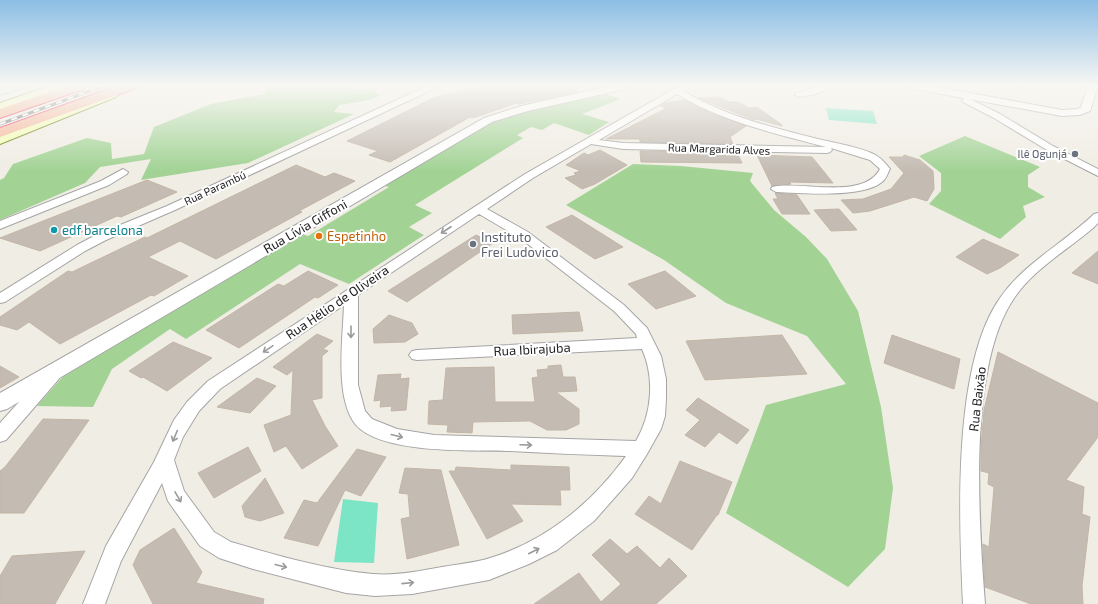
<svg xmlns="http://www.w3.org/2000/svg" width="1098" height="604" font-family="'Exo 2',sans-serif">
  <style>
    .forest { fill: #a2d395 }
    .pitch { fill: #7ce5c6 }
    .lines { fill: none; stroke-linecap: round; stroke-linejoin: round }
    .stream { stroke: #a1cde1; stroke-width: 3 }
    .building { fill: #c4bcb3; stroke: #c3b5a5 }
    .minor-casing { stroke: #a5a5a5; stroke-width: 2 }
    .tertiary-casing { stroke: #a5a5a5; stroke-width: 2 }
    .secondary-casing { stroke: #627b00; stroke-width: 2 }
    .trunk-casing { stroke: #e8164b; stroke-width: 2 }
    .minor { fill: #fff; fill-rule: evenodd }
    .tertiary { fill: #fff; fill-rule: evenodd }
    .secondary { fill: #f4feb4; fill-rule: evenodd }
    .trunk { fill: #f6b194; fill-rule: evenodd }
    .rail-casing { stroke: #6c6c6c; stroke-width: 3 }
    .rail { stroke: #fff; stroke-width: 2; stroke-dasharray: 6; stroke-linecap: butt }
    .oneway { stroke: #9a9a9a }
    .worship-dot { fill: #6b7280; stroke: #fff; stroke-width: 1.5 }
    .culture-dot { fill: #0f9aa8; stroke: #fff; stroke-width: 1.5 }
    .food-dot { fill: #e8710a; stroke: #fff; stroke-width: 1.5 }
    .labels { text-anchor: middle; stroke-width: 4; stroke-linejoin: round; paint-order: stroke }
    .far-street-label { font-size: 11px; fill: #1e1e1e; stroke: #fff }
    .far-worship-label { font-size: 11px; fill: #5b616d; stroke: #fff; text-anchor: end }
    .street-label { font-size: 13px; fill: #1e1e1e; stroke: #fff }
    .culture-label { font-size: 13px; fill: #0d838f; stroke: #fff; text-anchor: start }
    .food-label { font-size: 13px; fill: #c56008; stroke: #fff; text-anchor: start }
    .worship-label { font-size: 13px; fill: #5b616d; stroke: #fff; text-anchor: start }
  </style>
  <rect width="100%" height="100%" fill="#f0ede4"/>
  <g class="forest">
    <path d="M267,86H351L353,89L362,90L372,88L380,96L365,101L339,105L334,112L354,114L248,163L141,180L151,159L100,167L85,183L0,220V180L4,178L13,164L87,138L111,143L112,159L144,154L154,127L211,104L264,94Z"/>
    <path d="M606,94L621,99L582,114L609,122L589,135L554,123L542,130L531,127L517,135L523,138L415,205L432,213L409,227L424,235L349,284L300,264L186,339L170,329L112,369L93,407L37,406L74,364L299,233L308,236L389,187L381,185L496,119L529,110Z"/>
    <path d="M965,136L1040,167L1028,175V187L1045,197L1023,206L1026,217L1000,239L929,204L941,191V173L919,156Z"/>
    <path d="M633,164L681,166L753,173L750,181L774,210L806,237L827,259L858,311L881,407L893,488L885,549L848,587L726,513L766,405L846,384L807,336L726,303L664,260L566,205Z"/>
  </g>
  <g class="pitch">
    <path d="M826,108L873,111L877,124L829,120Z"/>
    <path d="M343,499L378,503L374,563L334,562Z"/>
  </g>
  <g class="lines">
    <path class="stream" d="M0,95L29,86"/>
  </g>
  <g class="building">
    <path d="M490,86H576L577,92L519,104L517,103L473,118L470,117L390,162L369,155L378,151L347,141L435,97Z"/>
    <path d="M719,97L729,102H738L749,108L757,107L782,125V126L756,119L754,120L749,118L698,98Z"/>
    <path d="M684,100L711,113L746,126L730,137L733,144L640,142V139H606L667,108L660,106L665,103Z"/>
    <path d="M600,150L627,165L595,184L582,189L565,178L576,175L574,173L581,171L566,165L584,153L588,155Z"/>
    <path d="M640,151L737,153L742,163L641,162Z"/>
    <path d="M757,155L812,157L833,183L789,182L791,184L772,186Z"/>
    <path d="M904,155L920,160L933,171L934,189L927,201L914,197L870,211L853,213L841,200L863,199L891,189L904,173L889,157H903Z"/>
    <path d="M296,165L325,177L334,173L355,181L299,211L302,212L216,259L180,241L148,257L188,276L154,296L151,295L60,344L29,322L17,330L0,325V317L68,271L72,272L145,237L147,238Z"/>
    <path d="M147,180L177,192L121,217L117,216L40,251L0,238Z"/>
    <path d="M775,193L797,195L810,214H782L773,199H778Z"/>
    <path d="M839,209L857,230L831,231L814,210Z"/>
    <path d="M572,215L623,247L595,259L546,227Z"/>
    <path d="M476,235L493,243L407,302L388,291Z"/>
    <path d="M983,239L1019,255L1000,268L987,274L956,257Z"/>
    <path d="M1098,251V284L1072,273Z"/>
    <path d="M308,271L338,285L318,298L315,297L239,348L206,330L278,284L284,286Z"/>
    <path d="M665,271L696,296L656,309L628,284Z"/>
    <path d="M579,312L583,331L513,334L512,315Z"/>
    <path d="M389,315L412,323L418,334L405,342L374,343L373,329Z"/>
    <path d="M317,334L333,341L323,349L328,351L322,356V398L312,400L325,426L338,446L302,469L286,446L274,452L264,425L291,415L293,370L287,375L273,367Z"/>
    <path d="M782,335L807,374L705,380L686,341Z"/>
    <path d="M892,335L960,359L954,389L884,363Z"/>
    <path d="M173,342L212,358L167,391L143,377L141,378L129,371Z"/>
    <path d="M998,352L1098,403V437L1066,480L1084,487L1082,514L1090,517L1082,586L1083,604H1031L985,587L983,548V544L989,547L994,487L988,484L989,473L981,471V449L984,410Z"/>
    <path d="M561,365L563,377H575L577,391L556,392L579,409V424L566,430H547L530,421L473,422L472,433L447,432L448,425L428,424L429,401L443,400L446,368L494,367L495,402H535L532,378L538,377L537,370L548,369V366Z"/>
    <path d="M0,366L19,377L0,388Z"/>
    <path d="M401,374L400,379L409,378L406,410L391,411L392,406L380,407L381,400L374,401L378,375Z"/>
    <path d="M257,378L276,386L250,413L217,407Z"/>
    <path d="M698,398L749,430L737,444L719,432L705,447L685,435L700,420L686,410Z"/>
    <path d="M43,419L89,420L24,513H0V471L5,467Z"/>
    <path d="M248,447L261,471L214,498L198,473Z"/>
    <path d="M357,449L386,457L361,496L345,490L318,546L284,538L304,500L317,503Z"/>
    <path d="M680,461L732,482L718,515H717L692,550L635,514L649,496L661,504Z"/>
    <path d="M511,465L569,467L570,490H560L561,505L511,504L523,521L487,539L449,471H455L456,467L511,470Z"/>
    <path d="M405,468L441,470L459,545L407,559L401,519L410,517L408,494L399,493Z"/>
    <path d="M265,478L284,513L260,521L245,517L242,506Z"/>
    <path d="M174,528L202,572L196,583L264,599L263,604H153L133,565L140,550Z"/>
    <path d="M610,539L627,554L637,546L660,568L669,558L687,576L656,604H534L579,573L601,602L621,584L592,555Z"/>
    <path d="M85,551L55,604H0V576L12,556Z"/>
  </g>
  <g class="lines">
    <g class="minor-casing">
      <g id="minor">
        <path d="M0,86H9L0,90Z"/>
        <path d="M427,86H440L175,210L106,240L85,251L5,302L0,303V293L77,245L98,234L167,206Z"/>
        <path d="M679,86H688L683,91C723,115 773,128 818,139C834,143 865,148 877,156C882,159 887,165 890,169C888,172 887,177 884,180C867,199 801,193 776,192L771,189L772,187C800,180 863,201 880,169L870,160L831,148L832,150L830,152L827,153L623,149L591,144L533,178L487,209L528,232L624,305L647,328L661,356L666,379V398L665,416L661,429L647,454L632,478L594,521L557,550L529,564L489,580L412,594L375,596L346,593L253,569L219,558L200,546L168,501L162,483L121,561L105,604H83L106,546L154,462L174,420L187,402L208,381L525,174ZM677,94C720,121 777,134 826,147L623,143L599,140ZM479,214L520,238L614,311L636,334L637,338L417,350L412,351L409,355L412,359L417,360L642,349C655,378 652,414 636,441L434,435L397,429L372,419L365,411L358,385V295ZM344,305C343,337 335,393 353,421C374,455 474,450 510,451C549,453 587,455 626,456C592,503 546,541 490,558C475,563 458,564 442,567C420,571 396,576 373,574C328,570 275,555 231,542L214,532L184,491L174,460L183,437L199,411L220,389Z"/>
        <path d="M821,86H833L816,94L799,97L795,95L796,93Z"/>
        <path d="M966,97L1000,114L1053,146L1098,169V176L1047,150L994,118L963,102L962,100Z"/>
        <path d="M123,169L128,172L127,174L109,185L0,229V221L101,181Z"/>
        <path d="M1098,213V223L1093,228C1065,252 1030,271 1011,303C968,372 979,524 985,604H963C959,522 952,366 1000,298C1024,263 1064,243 1094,214Z"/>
        <path d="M52,370L58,372L60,376L58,380L6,440L0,442V423L46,372Z"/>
      </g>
    </g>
    <g class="tertiary-casing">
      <g id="tertiary">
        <path d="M610,86H630L625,89L528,111L492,122L7,409L0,411V393L484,118L521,106Z"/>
        <path d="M909,86H932L1062,110L1078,109L1081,107L1088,86H1098L1090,111L1080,115L1062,116L914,89Z"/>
      </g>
    </g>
    <g class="secondary-casing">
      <g id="secondary">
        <path d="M49,86H66L65,88L0,110V103Z"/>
        <path d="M112,92L116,93L118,95L116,97L0,144V135Z"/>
      </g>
    </g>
    <g class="trunk-casing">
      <g id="trunk">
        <path d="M67,86H86L84,89L0,118V109Z"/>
        <path d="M117,86H136L134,89L0,137V128Z"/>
      </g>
    </g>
    <use href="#minor" class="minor"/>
    <use href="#tertiary" class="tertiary"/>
    <use href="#secondary" class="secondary"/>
    <use href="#trunk" class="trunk"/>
    <g class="rail-casing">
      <path id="rail" d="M0,124L103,86"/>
    </g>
    <use href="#rail" class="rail"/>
  </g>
  <defs><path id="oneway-shaft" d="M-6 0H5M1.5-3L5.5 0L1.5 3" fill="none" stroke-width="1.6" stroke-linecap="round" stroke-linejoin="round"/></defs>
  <g class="oneway">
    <use href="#oneway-shaft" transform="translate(446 230) rotate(147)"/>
    <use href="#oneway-shaft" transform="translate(351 332) rotate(90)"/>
    <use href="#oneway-shaft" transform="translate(268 349) rotate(146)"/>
    <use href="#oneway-shaft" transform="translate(175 436) rotate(113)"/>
    <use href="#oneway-shaft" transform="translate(397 436) rotate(14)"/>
    <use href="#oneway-shaft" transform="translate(526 445) rotate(2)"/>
    <use href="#oneway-shaft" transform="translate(178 497) rotate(60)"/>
    <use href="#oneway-shaft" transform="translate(534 551) rotate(-27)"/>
    <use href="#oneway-shaft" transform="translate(281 566) rotate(14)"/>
    <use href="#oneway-shaft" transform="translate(408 583) rotate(-6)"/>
  </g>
  <linearGradient id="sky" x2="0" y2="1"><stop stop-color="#8bbee5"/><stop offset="0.5" stop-color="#f8f7f3"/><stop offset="1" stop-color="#f8f7f3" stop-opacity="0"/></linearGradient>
  <rect width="1098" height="171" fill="url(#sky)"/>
  <g class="worship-dot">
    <circle cx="1075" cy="154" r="4"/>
    <circle cx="473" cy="244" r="4"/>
  </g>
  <circle class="culture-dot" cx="54" cy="230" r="4"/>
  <circle class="food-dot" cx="319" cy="236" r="4"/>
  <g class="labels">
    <g class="far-street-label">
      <text transform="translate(719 149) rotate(2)" y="4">Rua Margarida Alves</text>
      <text transform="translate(215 188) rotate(-25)" y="4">Rua Parambú</text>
    </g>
    <g class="far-worship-label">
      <text x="1067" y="158">Ilê Ogunjá</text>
    </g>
    <g class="street-label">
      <text transform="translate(305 226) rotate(-30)" y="5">Rua Lívia Giffoni</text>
      <text transform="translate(337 302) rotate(-34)" y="5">Rua Hélio de Oliveira</text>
      <text transform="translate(532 349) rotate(-3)" y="5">Rua Ibirajuba</text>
      <text transform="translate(977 399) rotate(-83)" y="5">Rua Baixão</text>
    </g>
    <g class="culture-label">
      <text x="62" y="235">edf barcelona</text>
    </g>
    <g class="food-label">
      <text x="327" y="241">Espetinho</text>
    </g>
    <g class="worship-label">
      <text x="481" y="242">Instituto<tspan x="481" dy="15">Frei Ludovico</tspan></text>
    </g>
  </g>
</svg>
